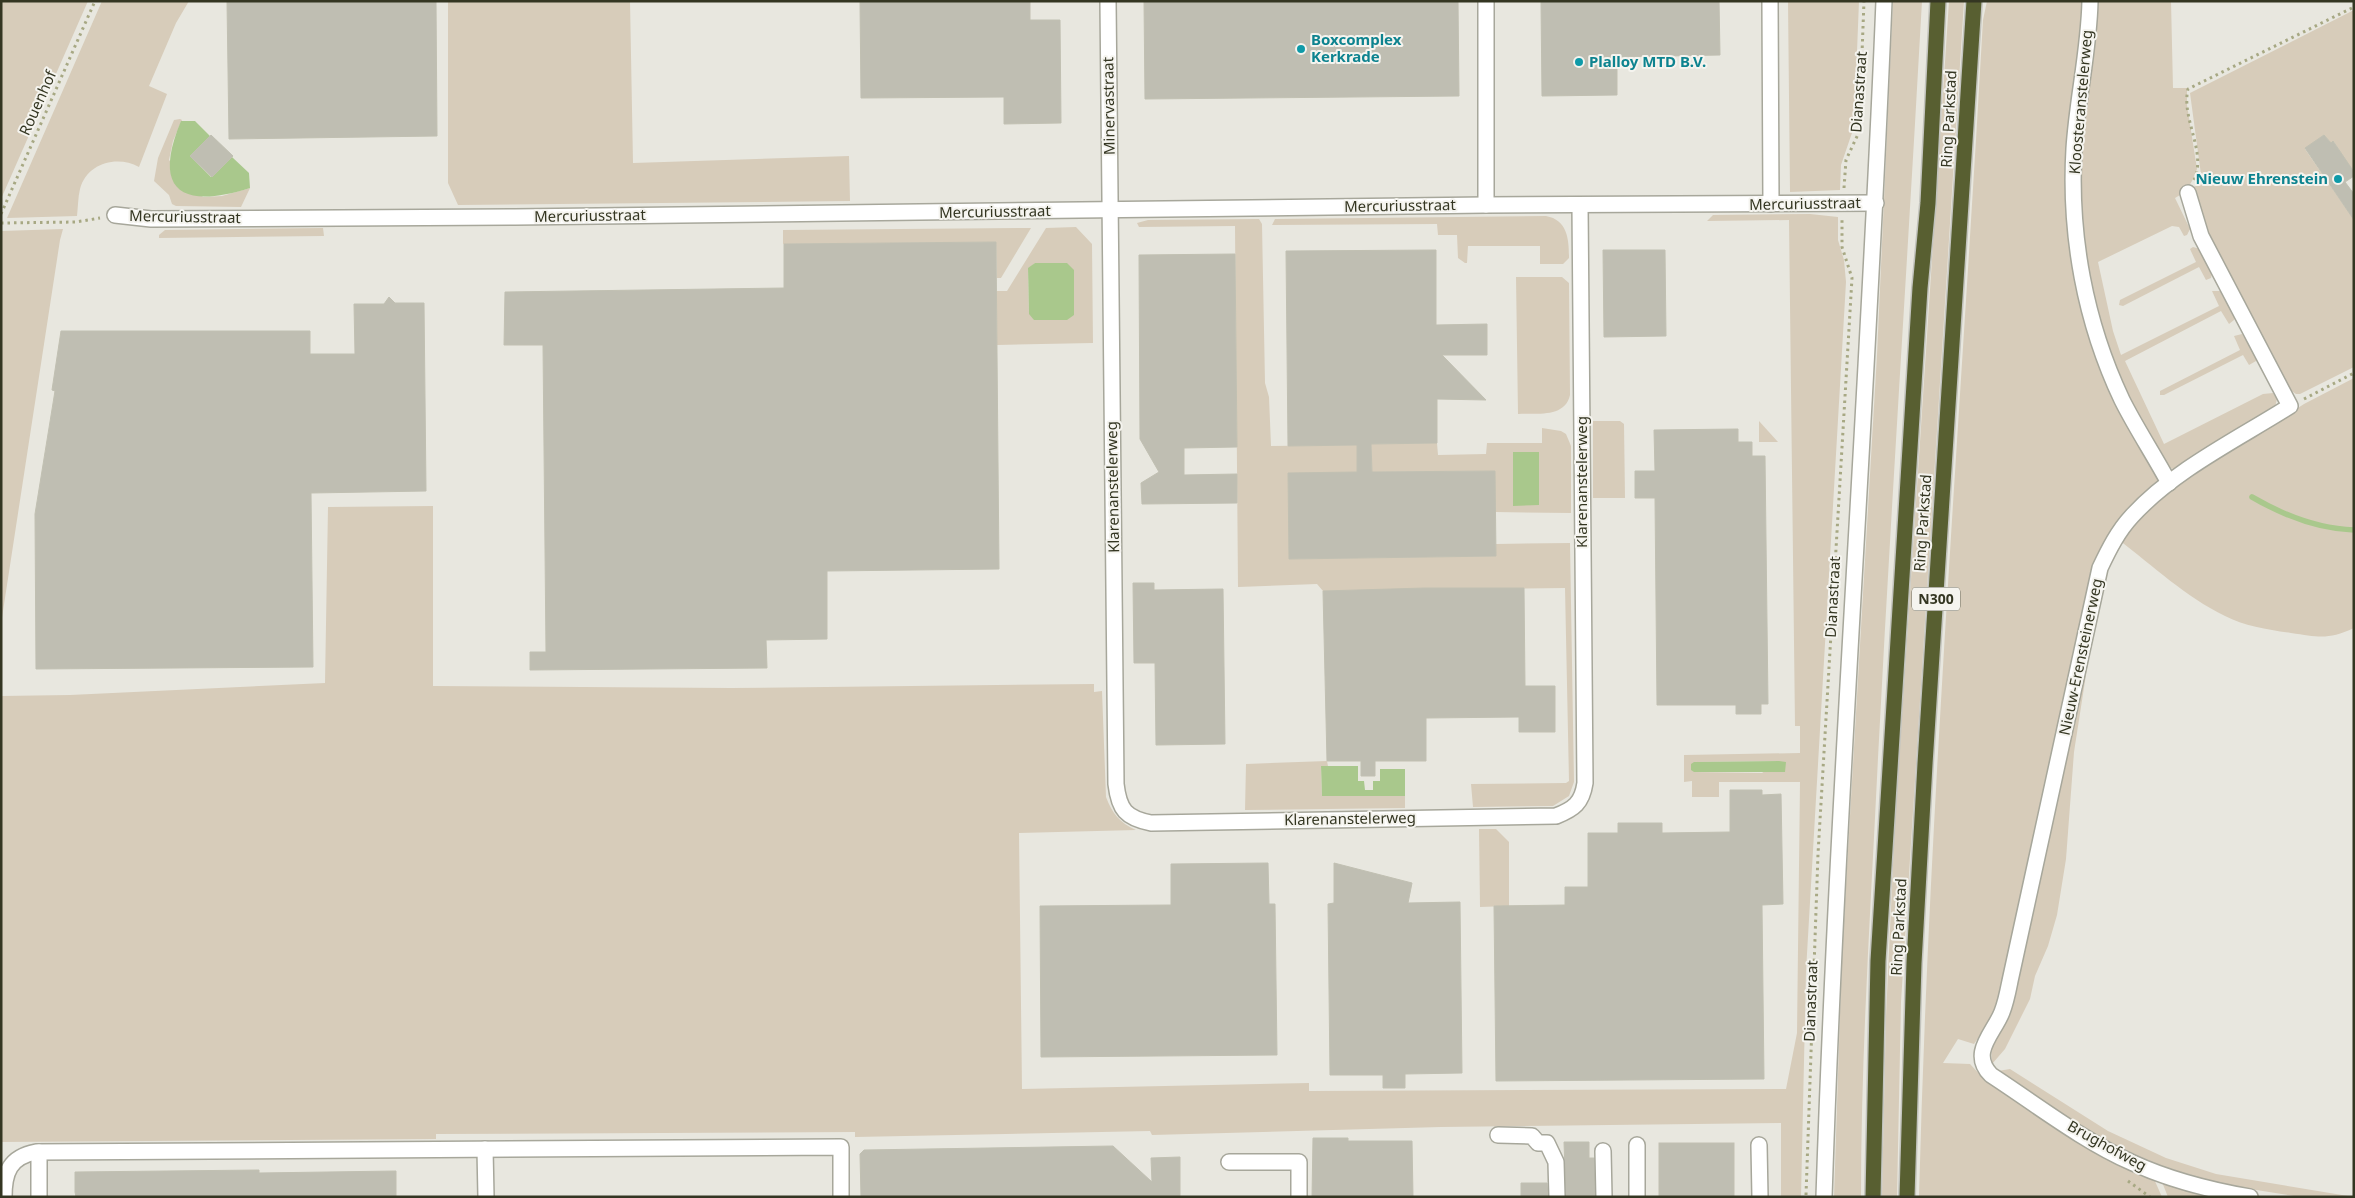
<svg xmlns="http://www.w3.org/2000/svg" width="2355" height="1198" font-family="'Noto Sans',sans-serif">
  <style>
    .green { fill: #d7ccba; fill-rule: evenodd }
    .water { fill: #a9c88c }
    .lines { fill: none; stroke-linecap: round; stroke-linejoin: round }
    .stream { stroke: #a9c88c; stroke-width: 5.5 }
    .building { fill: #bfbeb2; stroke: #c1c0b2 }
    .minor-casing { stroke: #a7a79b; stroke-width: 18 }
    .highway-casing { stroke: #c2c3bd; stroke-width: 18 }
    .path { stroke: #a7a883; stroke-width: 3; stroke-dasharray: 2.5 4; stroke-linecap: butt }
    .minor { stroke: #fff; stroke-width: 15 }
    .highway { stroke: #585f31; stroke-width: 15 }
    .culture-dot { fill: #0f9aa8; stroke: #f5f4ef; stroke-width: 2 }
    .labels { text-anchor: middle; stroke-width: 4; stroke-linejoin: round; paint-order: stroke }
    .shield { fill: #f5f4ef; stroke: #6e6f60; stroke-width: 1 }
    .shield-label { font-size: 14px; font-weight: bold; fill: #343622 }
    .culture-label { font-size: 15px; font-weight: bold; fill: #0d838f; stroke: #f5f4ef; text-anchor: start }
    .street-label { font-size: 15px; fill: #343622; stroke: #f5f4ef }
  </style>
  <rect width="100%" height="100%" fill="#e8e7df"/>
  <g class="green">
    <path d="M1,1H88L1,199Z"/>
    <path d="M102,1H189L176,23L149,86L167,94L139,167C117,155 87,163 80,189C78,197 78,207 77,216L7,218Z"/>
    <path d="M448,1H630L633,163L849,156L850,201L458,205L448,183Z"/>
    <path d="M1788,1H1859L1854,127L1841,165L1840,190L1790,192Z"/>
    <path d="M1893,1H1922C1908,254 1891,506 1878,758C1871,904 1861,1050 1861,1197H1834L1842,953L1877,355Z"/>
    <path d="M1949,1H1964L1901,1002L1897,1197H1882L1886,1016L1895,822Z"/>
    <path d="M1987,1H2085L2074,106L2082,301L2159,477L2158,482C2139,498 2120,515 2107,537C2101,547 2098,559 2094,570L1996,1012L1974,1044L1958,1039L1943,1063L1970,1064L1986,1081L2154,1179L2162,1197H1919C1929,804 1961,412 1983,20Z"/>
    <path d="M2094,1H2171L2173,88H2187V105L2197,169L2192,181L2185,192L2175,198L2190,229L2187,235L2184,236L2179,227L2172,226L2098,262L2113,331L2121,355L2219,306L2212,291H2221L2235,316L2234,320L2229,324L2221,311L2125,361L2164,444L2263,394L2273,393L2277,399L2275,407L2181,470L2168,468L2126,398L2091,302L2078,190Z"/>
    <path d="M2354,10V174L2334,142L2331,143L2324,135L2305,149L2354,220V367L2300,394H2296L2286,387L2204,225C2200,213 2199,199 2191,189L2202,182L2190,93Z"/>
    <path d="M180,119L182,120L173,141L169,160L203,197L222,196L250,188L241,207L176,206L172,204L169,195L154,181L158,158L174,120Z"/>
    <path d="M1810,214L1838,217V240L1844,260L1846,282L1806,971L1801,1197H1781V1123L1441,1127L1152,1135L1150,1131L855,1137V1132L436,1134V1139L1,1142V696L70,695L325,683L328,507L433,506V686L731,688L1094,684V692L1102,691L1106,797C1112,813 1120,823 1136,830L1019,833L1022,1089L1309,1083V1091L1786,1089L1797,1033L1800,782H1719V797H1692V781L1684,782V755L1800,753V726H1795L1789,220L1707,221L1713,215ZM1779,761L1762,773L1694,772V762Z"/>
    <path d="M1546,216C1568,220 1569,240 1569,258L1563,264H1540V246H1468L1467,263H1465L1458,258L1457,235H1438L1437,224L1272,225L1275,219Z"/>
    <path d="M1259,219L1262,224L1265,383L1269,397L1271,446L1357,445V472L1289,559L1495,556L1496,544L1570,543L1574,782L1569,796L1553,806L1473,807L1471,784L1566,783L1569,781L1565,588L1323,591L1317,584L1238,587L1235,226L1139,227L1137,223L1148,220Z"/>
    <path d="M1076,227L1092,244L1093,343L997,345V291H1007L1046,228ZM1035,263H1067L1029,314L1028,270Z"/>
    <path d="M323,228L324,236L159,238V235L165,230Z"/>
    <path d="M1031,228L1001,278H997L996,242L783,244V230Z"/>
    <path d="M63,229L60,240L1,624V231Z"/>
    <path d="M2193,247L2200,249L2212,273L2211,278L2206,280L2199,267L2123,306L2119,305L2120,300L2196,262L2190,249Z"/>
    <path d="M1516,277H1562L1569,283L1570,395C1565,418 1537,413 1518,414Z"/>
    <path d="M2242,334L2257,358L2256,361L2249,365L2243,355L2164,395H2160V391L2240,350L2234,336Z"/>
    <path d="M2354,378V628C2328,640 2319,637 2291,633C2270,630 2244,626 2225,616C2186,597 2153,566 2119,540L2157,499L2304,404Z"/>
    <path d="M1593,421H1620L1624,424L1625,498H1593Z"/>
    <path d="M1759,421L1778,442H1759Z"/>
    <path d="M1542,428L1561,431L1566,434L1571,446V513L1495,512L1494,471L1372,472L1371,444L1437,443L1438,455L1486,454L1487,443H1542Z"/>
    <path d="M2099,591L2074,752L2066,859L2057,915L2048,946L2035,976L2030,999L2005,1049L1992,1064L1991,1048Z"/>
    <path d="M1327,761L1328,766L1321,767L1322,796H1405V808L1245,810L1246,764Z"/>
    <path d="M1479,829H1496L1509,842V906L1480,907Z"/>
    <path d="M2010,1069L2108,1131L2166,1158L2216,1174L2354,1197H2300L2225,1185L2144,1161L2103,1141L1998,1071Z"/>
    <path d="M2162,1182L2218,1197H2168Z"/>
  </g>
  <g class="water">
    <path d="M181,121H195L210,136L190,156L211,177L232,157L249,173L250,188C184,209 151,193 181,121Z"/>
    <path d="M1067,263L1074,270V315L1067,320H1034L1029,314L1028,268L1035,263Z"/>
    <path d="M1539,452V505L1513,506V452Z"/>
    <path d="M1779,761L1786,762L1785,772H1694L1691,770V764L1694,762Z"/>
    <path d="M1321,766H1358V781H1364L1365,790H1373V781H1380V769H1405V796H1322Z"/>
  </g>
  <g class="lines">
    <path class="stream" d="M2252,497C2283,515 2318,529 2354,530"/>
  </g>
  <g class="building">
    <path d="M227,1H436L437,136L229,139Z"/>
    <path d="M860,1H1030V20H1060L1061,123L1004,124V97L861,98Z"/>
    <path d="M1144,1H1458L1459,96L1145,99Z"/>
    <path d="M1541,1H1719L1720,55L1617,57V95L1542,96Z"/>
    <path d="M211,135L233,156L212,177L190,156Z"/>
    <path d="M2324,135L2331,143L2333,141L2354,172V176L2345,182L2354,194V220L2305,148Z"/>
    <path d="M996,242L999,569L827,571V639L766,640L767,668L530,670V652H546L543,345H504L505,292L784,288V244Z"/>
    <path d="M1436,250V325L1487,324V355H1442L1486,400L1437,399V443L1371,444L1372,472L1495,471L1496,556L1289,559L1288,473L1357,472V445L1288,446L1286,251Z"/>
    <path d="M1603,250H1665L1666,336L1604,337Z"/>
    <path d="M1235,254L1237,447L1184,448V475L1237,474V503L1142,504L1141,483L1159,472L1140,439L1139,255Z"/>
    <path d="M389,297L395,303H424L426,491L311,493L313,667L36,669L35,514L55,391L52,390L61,331H310V354H355L354,304H384Z"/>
    <path d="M1738,429V442H1752V456H1765L1768,704H1761V714H1736V705H1657L1655,498H1635V471H1655L1654,430Z"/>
    <path d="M1133,583H1154V590L1223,589L1225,744L1156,745L1155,663H1134Z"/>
    <path d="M1425,588H1524L1525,686H1555V732H1519V717L1426,718V761H1375V776H1361V761H1327L1323,591Z"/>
    <path d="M1730,790H1762V795L1781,794L1783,904L1762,905L1764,1079L1496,1081L1494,906L1565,905V887H1588V833H1618V823H1662V833L1730,832Z"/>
    <path d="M1268,863L1269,904H1275L1277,1055L1041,1057L1040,906L1171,905V864Z"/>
    <path d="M1334,863L1412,883L1408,903L1460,902L1462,1073L1405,1074V1088H1383V1075H1330L1328,904L1334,903Z"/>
    <path d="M1313,1138H1348V1141H1412L1413,1197H1312Z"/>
    <path d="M1564,1142H1589V1158H1594L1595,1197H1566Z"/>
    <rect x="1659" y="1143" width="75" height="54"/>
    <path d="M1113,1146L1152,1182L1151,1158L1180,1157V1197H861L860,1154L864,1150Z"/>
    <path d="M259,1170V1173L396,1171V1197H76L75,1192V1172Z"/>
    <path d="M1521,1183H1547L1548,1197H1521Z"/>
  </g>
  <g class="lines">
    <g class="minor-casing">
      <g id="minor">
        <path d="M1108,1L1116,784C1119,810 1126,818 1151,823L1556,816C1574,809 1582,803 1585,783L1580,205"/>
        <path d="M1486,1V205"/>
        <path d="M1770,1L1771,204"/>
        <path d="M2090,1C2089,51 2077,100 2074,149C2069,235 2085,322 2122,400C2136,428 2154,455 2169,483"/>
        <path d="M2188,193L2201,236L2290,406C2238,439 2174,470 2132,516C2118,531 2109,549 2100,568L2010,981C2008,991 2006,1002 2002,1012C1994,1033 1969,1053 1991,1075C2037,1105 2083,1141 2133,1163C2170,1180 2210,1190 2250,1197"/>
        <path d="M115,215L151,219L515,217L1486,205L1876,203"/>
        <path d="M1498,1135L1532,1136L1538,1143H1547L1556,1162L1557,1197"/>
        <path d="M1637,1145V1197"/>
        <path d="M1759,1145L1760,1197"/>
        <path d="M485,1149L486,1197"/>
        <path d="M1603,1151L1604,1197"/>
        <path d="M39,1152V1197"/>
        <path d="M1229,1162H1299V1197"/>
        <path d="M4,1197C4,1172 10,1157 36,1152L841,1147V1197"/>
        <path d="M1824,1197C1837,798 1868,400 1884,1"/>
      </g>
    </g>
    <g class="highway-casing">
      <g id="highway">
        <path d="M1873,1197L1878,961L1920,288L1928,203L1938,1"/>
        <path d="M1907,1197L1914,963L1925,764L1974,1"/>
      </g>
    </g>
    <g class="path">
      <path d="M2194,180C2207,152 2181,119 2188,89L2354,7"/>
      <path d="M1844,188L1846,160L1859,132L1864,1"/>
      <path d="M1,214L95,1"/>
      <path d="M1,223L76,222L100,218"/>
      <path d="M2304,399L2354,373"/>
      <path d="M2128,1181L2150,1197"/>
      <path d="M1806,1195L1818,854L1852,278L1842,247V219"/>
    </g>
    <use href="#minor" class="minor"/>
    <use href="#highway" class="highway"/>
  </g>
  <g class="culture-dot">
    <circle cx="1301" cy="49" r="5"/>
    <circle cx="1579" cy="62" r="5"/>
    <circle cx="2338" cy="179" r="5"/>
  </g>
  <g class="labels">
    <rect class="shield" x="1912" y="587.5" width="48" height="23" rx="4"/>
    <g class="shield-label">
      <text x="1936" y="604">N300</text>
    </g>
    <g class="culture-label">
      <text x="1311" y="45">Boxcomplex<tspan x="1311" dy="17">Kerkrade</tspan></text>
      <text x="1589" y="67">Plalloy MTD B.V.</text>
      <text x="2328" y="184" text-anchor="end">Nieuw Ehrenstein</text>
    </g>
    <g class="street-label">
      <text transform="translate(1859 92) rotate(-86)" y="5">Dianastraat</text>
      <text transform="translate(2081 102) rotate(-85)" y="5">Kloosteranstelerweg</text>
      <text transform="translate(38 103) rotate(-66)" y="5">Rouenhof</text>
      <text transform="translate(1109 106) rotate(-91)" y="5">Minervastraat</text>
      <text transform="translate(1949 119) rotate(-87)" y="5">Ring Parkstad</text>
      <text transform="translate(1805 204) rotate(-1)" y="5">Mercuriusstraat</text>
      <text transform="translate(1400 206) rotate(-1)" y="5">Mercuriusstraat</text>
      <text transform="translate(995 212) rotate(-1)" y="5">Mercuriusstraat</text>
      <text transform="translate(590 216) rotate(-1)" y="5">Mercuriusstraat</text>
      <text transform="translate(185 217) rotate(1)" y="5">Mercuriusstraat</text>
      <text transform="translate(1582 482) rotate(-90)" y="5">Klarenanstelerweg</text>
      <text transform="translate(1113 487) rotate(-91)" y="5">Klarenanstelerweg</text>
      <text transform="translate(1923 523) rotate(-86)" y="5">Ring Parkstad</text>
      <text transform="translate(1833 597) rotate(-87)" y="5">Dianastraat</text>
      <text transform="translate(2081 657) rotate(-78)" y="5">Nieuw-Erensteinerweg</text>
      <text transform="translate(1350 819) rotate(-1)" y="5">Klarenanstelerweg</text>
      <text transform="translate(1899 927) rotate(-87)" y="5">Ring Parkstad</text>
      <text transform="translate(1811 1001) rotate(-88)" y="5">Dianastraat</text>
      <text transform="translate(2107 1146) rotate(29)" y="5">Brughofweg</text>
    </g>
  </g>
  <rect width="2355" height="1198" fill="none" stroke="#343622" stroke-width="5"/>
</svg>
